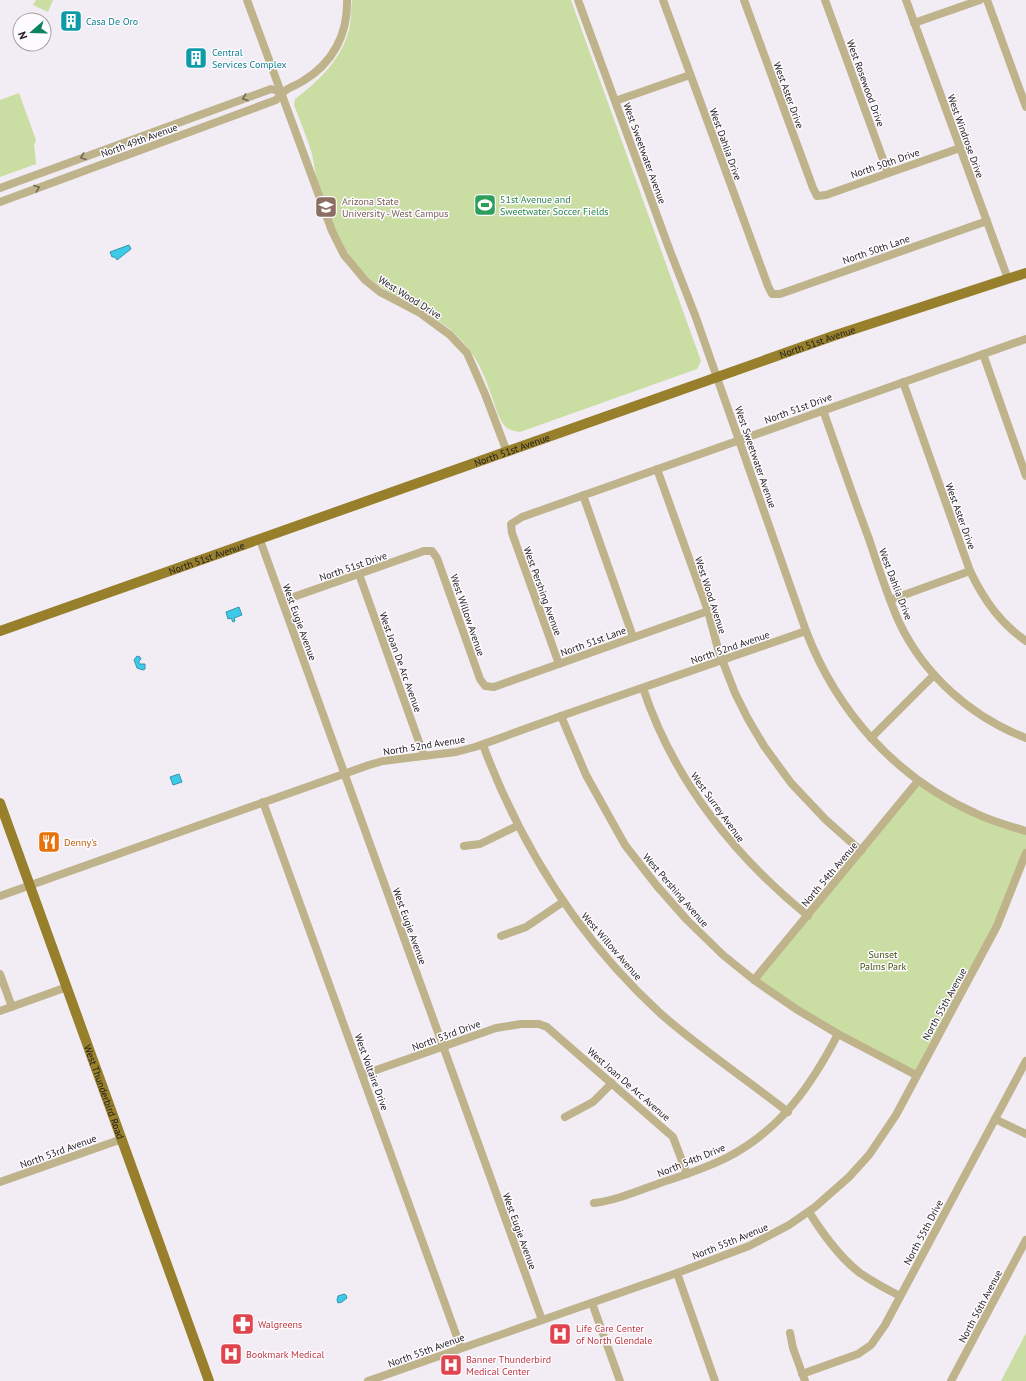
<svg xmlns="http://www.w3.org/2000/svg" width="1026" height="1381" font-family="'PT Sans',sans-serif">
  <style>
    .green { fill: #cadda3 }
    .water { fill: #3dcae9; stroke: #3496ac }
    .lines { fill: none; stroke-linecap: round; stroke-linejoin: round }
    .minor { stroke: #bfb38b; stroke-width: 8 }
    .major { stroke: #977f2b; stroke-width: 10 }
    .oneway { stroke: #6f6855 }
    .labels { text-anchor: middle; stroke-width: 3; stroke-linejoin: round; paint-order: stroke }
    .culture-label { font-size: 10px; fill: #0d838f; stroke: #fefbff; text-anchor: start }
    .street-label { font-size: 10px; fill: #1f1d1f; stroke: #fefbff }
    .leisure-label { font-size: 10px; fill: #27864d; stroke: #fefbff; text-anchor: start }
    .education-label { font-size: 10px; fill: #785e54; stroke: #fefbff; text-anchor: start }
    .food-label { font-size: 10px; fill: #c56008; stroke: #fefbff; text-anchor: start }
    .park-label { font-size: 10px; fill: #3f4f0a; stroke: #fefbff }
    .health-label { font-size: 10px; fill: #be3a42; stroke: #fefbff; text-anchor: start }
  </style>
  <rect width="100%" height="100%" fill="#f2edf4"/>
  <g class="green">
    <path d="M36,0H53L48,12L33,5Z"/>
    <path d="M352,0H571L701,361L697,369L520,432C513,431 508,430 504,425C498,418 495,405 492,397C485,377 478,359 464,343C440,315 403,304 374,282C361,272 350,257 341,243C331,225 323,203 318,183C315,174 314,163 312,154C307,137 300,121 294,105L295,99C320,80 344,57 350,25C351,17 351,8 352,0Z"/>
    <path d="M19,93L36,140L34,145L36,163V164L0,177V100Z"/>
    <path d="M918,781L944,797L1026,831V853L1008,901L916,1075L838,1034L754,980Z"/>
    <path d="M1026,1333V1381H1001Z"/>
  </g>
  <g class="water">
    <path d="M129,245L131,249L117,260L115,257H112L110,252Z"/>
    <path d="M239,607L242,615L234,618L235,621L233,622L231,618L228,619L226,612Z"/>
    <path d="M137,656L140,657L141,659L139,661V664H145V669L143,670L137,668L134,660Z"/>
    <path d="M179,774L182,782L173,785L170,777Z"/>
    <path d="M344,1294L346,1295L347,1298L342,1302L338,1303L337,1300L338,1296Z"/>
  </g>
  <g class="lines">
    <g class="minor">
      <path d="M247,0L332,231L344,255L365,280L380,292L420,313L450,335L467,353L485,394L507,452"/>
      <path d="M578,0L670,251L695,315L806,631C837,712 896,778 975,813C991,821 1009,826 1026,831"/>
      <path d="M663,0L768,286L772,294H780L987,221"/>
      <path d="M744,0L813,188L817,196L826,195L960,148"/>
      <path d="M825,0L888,173"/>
      <path d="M906,0L1008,279"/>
      <path d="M987,0L1026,107"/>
      <path d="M914,23L980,0"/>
      <path d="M615,101L690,75"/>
      <path d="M0,188L271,89L282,92"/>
      <path d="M0,202L276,100C284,88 292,88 303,81C333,63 348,34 347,0"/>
      <path d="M983,354L1026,476"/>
      <path d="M903,382L970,571C984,600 1000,623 1026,641"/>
      <path d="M823,410C838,453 853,496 869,539C878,566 887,595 899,622C924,675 971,717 1026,738"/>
      <path d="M657,469L708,611L718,649L726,670L735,693L748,719L764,746L791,783L826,820L861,851"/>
      <path d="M583,495L633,637"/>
      <path d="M260,540L542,1320"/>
      <path d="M359,574L424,756"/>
      <path d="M890,600L970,571"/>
      <path d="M282,601L424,551H432L437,558L480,679L485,686L494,687L708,611"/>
      <path d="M559,664L512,533L511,524L522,517L1026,339"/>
      <path d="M643,688C673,779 734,856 808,916"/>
      <path d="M561,716L586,775L625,845L657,886L687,920L723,955L754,980L796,1009L838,1034L916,1075"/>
      <path d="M871,738L934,675"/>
      <path d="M483,745C522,849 579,939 661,1014C701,1049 746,1079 788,1112"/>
      <path d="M263,802L461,1348"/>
      <path d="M464,846L480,844L517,826"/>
      <path d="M0,896L369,765L383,761L456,752L475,747L561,716L806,631"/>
      <path d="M501,936L526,927L563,902"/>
      <path d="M0,974L12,1007"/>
      <path d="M754,980L918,781"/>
      <path d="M0,1011L67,987"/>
      <path d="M362,1075L496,1028L521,1024H539L547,1027L556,1035L673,1137L687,1174"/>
      <path d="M565,1117L593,1102L612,1083"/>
      <path d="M995,1119L1026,1134"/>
      <path d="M0,1182L122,1139"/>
      <path d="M594,1203C618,1200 640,1190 663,1182C685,1175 708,1167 728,1157C781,1129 811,1086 838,1034"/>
      <path d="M809,1212C823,1234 839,1257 860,1273C873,1282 886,1289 900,1296"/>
      <path d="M677,1273L715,1381"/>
      <path d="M592,1303L620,1381"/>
      <path d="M790,1333L793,1348L805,1381"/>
      <path d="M802,1374L858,1354L871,1345L885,1325L1026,1061"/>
      <path d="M368,1381L677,1273L749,1246L789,1225L815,1207L849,1177L869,1155L896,1115L997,926L1026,853"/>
      <path d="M951,1381L1026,1240"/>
    </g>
    <g class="major">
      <path id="s1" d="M0,631L833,336L1026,273"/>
      <path id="s2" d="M0,803L209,1381"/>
    </g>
  </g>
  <defs><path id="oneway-chevron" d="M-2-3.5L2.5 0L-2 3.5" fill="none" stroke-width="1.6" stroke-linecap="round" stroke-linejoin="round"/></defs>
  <g class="oneway">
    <use href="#oneway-chevron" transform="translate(245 98) rotate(160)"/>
    <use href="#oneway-chevron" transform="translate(83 157) rotate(160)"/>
    <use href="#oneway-chevron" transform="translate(37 188) rotate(-20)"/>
  </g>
  <defs>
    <g id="building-square" transform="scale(1.15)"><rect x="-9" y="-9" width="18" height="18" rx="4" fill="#0f9aa8" stroke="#fefbff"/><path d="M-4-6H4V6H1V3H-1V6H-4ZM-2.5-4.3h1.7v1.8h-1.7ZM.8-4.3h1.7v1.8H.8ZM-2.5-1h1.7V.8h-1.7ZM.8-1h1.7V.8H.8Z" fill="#fff"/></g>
    <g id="stadium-square" transform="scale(1.15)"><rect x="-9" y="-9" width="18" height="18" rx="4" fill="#2e9e5b" stroke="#fefbff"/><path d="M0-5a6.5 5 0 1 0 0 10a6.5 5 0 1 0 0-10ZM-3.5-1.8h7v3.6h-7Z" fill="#fff"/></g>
    <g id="university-square" transform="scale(1.15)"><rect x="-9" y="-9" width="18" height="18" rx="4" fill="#8d6e63" stroke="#fefbff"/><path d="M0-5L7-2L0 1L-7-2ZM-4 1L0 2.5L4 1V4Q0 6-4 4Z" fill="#fff"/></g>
    <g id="restaurant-square" transform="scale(1.15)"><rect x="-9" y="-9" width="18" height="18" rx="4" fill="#e8710a" stroke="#fefbff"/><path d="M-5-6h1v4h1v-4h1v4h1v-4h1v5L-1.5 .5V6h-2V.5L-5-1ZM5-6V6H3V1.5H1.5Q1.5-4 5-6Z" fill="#fff"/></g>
    <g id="pharmacy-square" transform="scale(1.15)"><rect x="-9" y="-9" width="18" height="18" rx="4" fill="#e0444e" stroke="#fefbff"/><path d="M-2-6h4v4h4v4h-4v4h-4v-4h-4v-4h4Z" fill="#fff"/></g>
    <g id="hospital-square" transform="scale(1.15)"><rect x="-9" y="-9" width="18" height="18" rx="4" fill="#e0444e" stroke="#fefbff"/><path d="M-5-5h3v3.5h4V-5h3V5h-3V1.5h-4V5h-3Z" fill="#fff"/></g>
  </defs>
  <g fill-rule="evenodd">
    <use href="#building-square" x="71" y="21"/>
    <use href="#building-square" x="196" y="58"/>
    <use href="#stadium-square" x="485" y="205"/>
    <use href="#university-square" x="326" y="207"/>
    <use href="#restaurant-square" x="49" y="842"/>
    <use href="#pharmacy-square" x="243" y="1324"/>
    <use href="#hospital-square" x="560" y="1334"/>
    <use href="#hospital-square" x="231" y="1354"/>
    <use href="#hospital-square" x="451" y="1365"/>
  </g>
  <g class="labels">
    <g class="culture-label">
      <text x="86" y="25">Casa De Oro</text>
      <text x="212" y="56">Central<tspan x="212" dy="12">Services Complex</tspan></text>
    </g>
    <g class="street-label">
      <text transform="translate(866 83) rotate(70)" y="4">West Rosewood Drive</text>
      <text transform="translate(789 95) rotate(70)" y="4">West Aster Drive</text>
      <text transform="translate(966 136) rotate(70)" y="4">West Windrose Drive</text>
      <text transform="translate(139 140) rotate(-20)" y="4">North 49th Avenue</text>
      <text transform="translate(726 144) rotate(70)" y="4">West Dahlia Drive</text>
      <text transform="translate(645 153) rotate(70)" y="4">West Sweetwater Avenue</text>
      <text transform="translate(885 163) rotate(-19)" y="4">North 50th Drive</text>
      <text transform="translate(876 249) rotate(-19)" y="4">North 50th Lane</text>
      <text transform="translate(410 297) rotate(32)" y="4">West Wood Drive</text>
      <text dy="4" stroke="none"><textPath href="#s1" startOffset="867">North 51st Avenue</textPath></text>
      <text transform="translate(798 408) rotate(-20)" y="4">North 51st Drive</text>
      <text dy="4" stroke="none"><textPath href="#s1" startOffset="543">North 51st Avenue</textPath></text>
      <text transform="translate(756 457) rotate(71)" y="4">West Sweetwater Avenue</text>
      <text transform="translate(961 516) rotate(70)" y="4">West Aster Drive</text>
      <text dy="4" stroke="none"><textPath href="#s1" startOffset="219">North 51st Avenue</textPath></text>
      <text transform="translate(353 566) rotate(-19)" y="4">North 51st Drive</text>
      <text transform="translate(896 584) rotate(69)" y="4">West Dahlia Drive</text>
      <text transform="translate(543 591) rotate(70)" y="4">West Pershing Avenue</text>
      <text transform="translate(711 595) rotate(72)" y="4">West Wood Avenue</text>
      <text transform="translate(468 615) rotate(71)" y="4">West Willow Avenue</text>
      <text transform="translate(300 622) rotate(70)" y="4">West Eugie Avenue</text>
      <text transform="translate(593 641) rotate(-20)" y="4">North 51st Lane</text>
      <text transform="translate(730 647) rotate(-19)" y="4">North 52nd Avenue</text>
      <text transform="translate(401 662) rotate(70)" y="4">West Joan De Arc Avenue</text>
      <text transform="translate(424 745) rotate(-9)" y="4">North 52nd Avenue</text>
      <text transform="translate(718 807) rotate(54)" y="4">West Surrey Avenue</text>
      <text transform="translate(829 874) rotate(-50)" y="4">North 54th Avenue</text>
      <text transform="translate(676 890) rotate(49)" y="4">West Pershing Avenue</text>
      <text transform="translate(410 926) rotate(70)" y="4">West Eugie Avenue</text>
      <text transform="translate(612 946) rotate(49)" y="4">West Willow Avenue</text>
      <text transform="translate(944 1004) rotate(-61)" y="4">North 55th Avenue</text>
      <text transform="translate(446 1035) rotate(-20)" y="4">North 53rd Drive</text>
      <text transform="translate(372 1072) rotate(70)" y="4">West Voltaire Drive</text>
      <text transform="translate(629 1084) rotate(41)" y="4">West Joan De Arc Avenue</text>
      <text dy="4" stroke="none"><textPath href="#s2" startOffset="307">West Thunderbird Road</textPath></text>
      <text transform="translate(58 1151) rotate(-20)" y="4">North 53rd Avenue</text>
      <text transform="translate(691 1160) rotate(-22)" y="4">North 54th Drive</text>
      <text transform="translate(520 1231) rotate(70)" y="4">West Eugie Avenue</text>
      <text transform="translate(923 1232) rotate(-62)" y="4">North 55th Drive</text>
      <text transform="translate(730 1241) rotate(-22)" y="4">North 55th Avenue</text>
      <text transform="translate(980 1306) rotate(-62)" y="4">North 56th Avenue</text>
      <text transform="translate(426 1350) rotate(-20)" y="4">North 55th Avenue</text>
    </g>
    <g class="leisure-label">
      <text x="500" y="203">51st Avenue and<tspan x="500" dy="12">Sweetwater Soccer Fields</tspan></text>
    </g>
    <g class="education-label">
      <text x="342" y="205">Arizona State<tspan x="342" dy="12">University - West Campus</tspan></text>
    </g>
    <g class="food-label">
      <text x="64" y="846">Denny's</text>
    </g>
    <g class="park-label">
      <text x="883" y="958">Sunset<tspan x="883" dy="12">Palms Park</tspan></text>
    </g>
    <g class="health-label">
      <text x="258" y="1328">Walgreens</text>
      <text x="576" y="1332">Life Care Center<tspan x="576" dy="12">of North Glendale</tspan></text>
      <text x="246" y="1358">Bookmark Medical</text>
      <text x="466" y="1363">Banner Thunderbird<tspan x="466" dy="12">Medical Center</tspan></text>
    </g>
  </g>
  <g transform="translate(32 32) rotate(250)"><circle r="19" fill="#fefbff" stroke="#a5a2a5"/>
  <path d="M0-3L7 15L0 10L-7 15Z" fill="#0e815f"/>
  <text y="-6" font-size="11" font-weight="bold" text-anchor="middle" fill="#1f1d1f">N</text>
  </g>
</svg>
